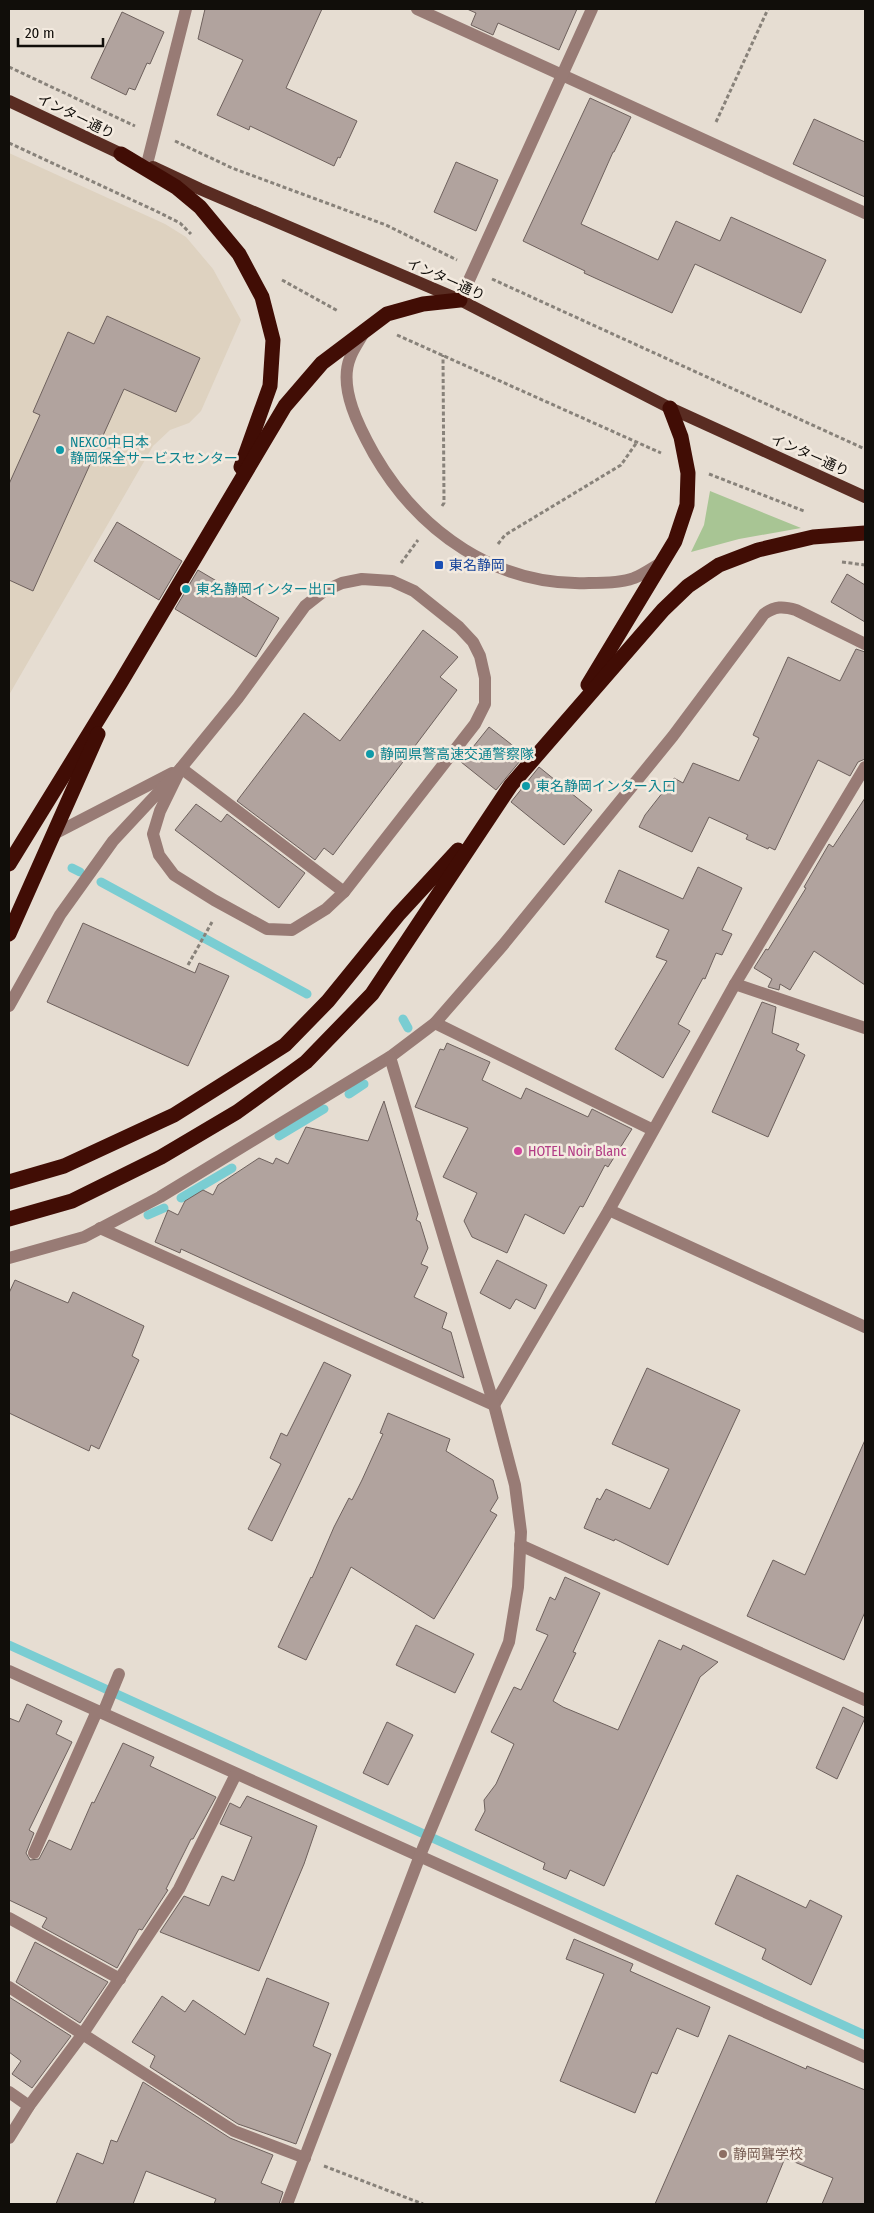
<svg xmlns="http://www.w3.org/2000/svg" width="874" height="2213" font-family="'Fira Sans Condensed','Noto Sans JP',sans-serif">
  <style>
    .built { fill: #ded2c0 }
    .green { fill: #a8c594 }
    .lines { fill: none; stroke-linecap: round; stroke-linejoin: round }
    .stream { stroke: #7acdd2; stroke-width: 9 }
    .building { fill: #b1a39e; stroke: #6e615d }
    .path { stroke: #88827a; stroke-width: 3; stroke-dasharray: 4 2.5; stroke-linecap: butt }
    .minor { stroke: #987b75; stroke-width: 12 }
    .major { stroke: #592c22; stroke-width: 12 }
    .highway { stroke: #410d05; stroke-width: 15 }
    .culture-dot { fill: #0f9aa8; stroke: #f3eadf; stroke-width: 2 }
    .transit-dot { fill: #1a4fb4; stroke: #f3eadf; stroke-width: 2 }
    .hotel-dot { fill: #d1479c; stroke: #f3eadf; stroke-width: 2 }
    .education-dot { fill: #8d6e63; stroke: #f3eadf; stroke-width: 2 }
    .labels { text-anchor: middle; stroke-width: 5; stroke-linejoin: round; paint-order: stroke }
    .street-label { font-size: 14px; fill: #110e0a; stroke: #f3eadf }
    .culture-label { font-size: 14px; fill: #0d838f; stroke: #f3eadf; text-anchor: start }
    .transit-label { font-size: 14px; fill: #164399; stroke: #f3eadf; text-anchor: start }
    .hotel-label { font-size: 14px; fill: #b23c85; stroke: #f3eadf; text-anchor: start }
    .education-label { font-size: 14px; fill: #785e54; stroke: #f3eadf; text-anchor: start }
  </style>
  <rect width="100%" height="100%" fill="#e6ddd2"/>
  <path class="built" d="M9,153L165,224L186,237L213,269L241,320L201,411L189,423L170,430L153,446L9,695Z"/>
  <path class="green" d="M710,491L801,528L739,539L691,552L704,525Z"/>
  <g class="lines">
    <g class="stream">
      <path d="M72,868L80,872"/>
      <path d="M101,882L307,994"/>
      <path d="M403,1019L408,1028"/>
      <path d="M349,1094L364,1084"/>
      <path d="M279,1136L324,1109"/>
      <path d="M181,1198L232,1168"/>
      <path d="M148,1215L164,1208"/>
      <path d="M9,1645L865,2035"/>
    </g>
  </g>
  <g class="building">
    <path d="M205,9H322L286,88L357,121L340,158L338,157L334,166L250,126L249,130L217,115L243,60L198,39Z"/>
    <path d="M467,9H577L559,50L498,23L493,35L471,25L476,13Z"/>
    <path d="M122,12L164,32L150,64L147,63L135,90L129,88L126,95L91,78Z"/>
    <path d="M590,98L631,117L614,152H613L581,224L658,260L676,221L720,241L731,217L826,260L801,313L695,264L672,313L584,273L585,271L523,241Z"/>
    <path d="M814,119L865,142V197L793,164Z"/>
    <path d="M456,162L498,180L476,231L434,212Z"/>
    <path d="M107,316L200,358L176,412L124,389L33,591L9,580V484L40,415L33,412L68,332L94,344Z"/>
    <path d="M117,522L182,561L159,600L94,561Z"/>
    <path d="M198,570L279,618L256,657L175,609Z"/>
    <path d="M847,574L865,585V622L831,602Z"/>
    <path d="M423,630L458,657L440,677L457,690L333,855L324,848L315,860L237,801L304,713L340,741Z"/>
    <path d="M856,649L865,652V759L858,762L850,776L818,760L775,850L769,847L768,849L746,839L748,835L709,817L692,852L639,827L645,815L674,778L683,783L693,763L739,781L759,738L753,735L788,657L840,681Z"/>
    <path d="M489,727L525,755L496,790L461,762Z"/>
    <path d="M539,767L592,810L564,845L511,802Z"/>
    <path d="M865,798V985L814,951L790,990L780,984L779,990L768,987L772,979L754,968L766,949L768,950L806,888L804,887L829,844L833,847Z"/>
    <path d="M196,804L221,822L227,814L305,873L279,908L175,830Z"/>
    <path d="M698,867L742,888L722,930L732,934L722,955L716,953L705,979L703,978L678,1024L690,1031L663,1078L615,1049L667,961L656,957L669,930L605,902L619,870L683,899Z"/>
    <path d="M83,923L195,973L199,963L229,976L188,1066L47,1002Z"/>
    <path d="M762,1002L776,1007L772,1033L799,1044L796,1050L805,1055L768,1137L712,1112Z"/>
    <path d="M447,1043L490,1062L482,1080L521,1099L526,1088L588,1117L592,1109L632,1129L608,1167L605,1165L583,1207L580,1206L564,1234L525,1214L507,1253L472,1237L464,1221L477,1193L443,1177L468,1128L415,1107L440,1049L444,1050Z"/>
    <path d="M384,1101L418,1214L416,1220L420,1222L428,1248L421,1264L428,1267L414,1297L447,1313L442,1328L451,1332L464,1378L181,1249L180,1253L155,1242L168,1210L178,1215L185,1201L203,1190L213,1195L218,1185L259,1158L273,1164L276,1158L288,1164L306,1127L368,1141Z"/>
    <path d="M497,1260L547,1285L535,1309L516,1299L510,1309L480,1293Z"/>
    <path d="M15,1280L68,1303L73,1292L144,1326L132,1356L139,1360L99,1449L91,1445L89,1451L9,1413V1293Z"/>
    <path d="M324,1362L351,1375L272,1541L248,1529L281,1464L270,1458L281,1433L287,1436Z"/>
    <path d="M647,1368L740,1410L668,1565L615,1539L614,1541L584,1528L597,1498L600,1500L606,1489L650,1509L669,1469L612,1444Z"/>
    <path d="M388,1413L450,1439L446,1451L493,1480L498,1498L490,1511L497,1515L434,1619L351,1567L306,1660L278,1647L311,1577L312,1578L334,1527L349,1498L352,1500L362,1480L383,1434L380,1433Z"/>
    <path d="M865,1440V1612L844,1660L747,1616L773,1560L805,1575Z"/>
    <path d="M565,1577L600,1593L573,1652L576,1653L553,1701L563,1707L618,1730L659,1640L681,1650L683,1645L718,1662L700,1677L604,1886L570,1870L566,1879L543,1869L545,1863L475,1830L485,1811L484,1800L496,1784L514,1744L491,1732L514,1687L521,1690L548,1635L536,1630L550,1597L555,1600Z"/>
    <path d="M416,1625L474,1654L455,1693L396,1665Z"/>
    <path d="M27,1704L62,1721L56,1734L72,1742L29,1830L34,1833L26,1853L30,1860L39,1859L49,1840L71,1850L92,1802L94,1803L123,1743L154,1757L150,1766L216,1797L193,1839H191L166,1889L168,1890L142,1930L139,1929L117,1968L42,1927L47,1918L9,1900V1718L19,1722Z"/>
    <path d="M843,1707L865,1718L837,1779L816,1768Z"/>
    <path d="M387,1722L413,1735L388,1785L363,1773Z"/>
    <path d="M247,1796L317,1826L304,1864L259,1971L160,1932L184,1896L209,1906L222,1876L234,1881L252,1837L220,1824L230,1803L240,1808Z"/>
    <path d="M737,1875L806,1908L810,1900L842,1916L811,1985L762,1959L766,1949L715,1924Z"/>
    <path d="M574,1939L633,1964L630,1971L710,2007L698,2037L677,2028L657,2074L652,2072L635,2113L560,2081L604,1974L566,1959Z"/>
    <path d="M35,1942L108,1982L80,2023L16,1982Z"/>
    <path d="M267,1978L329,2003L313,2046L331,2054L296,2144L238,2124L150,2067L155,2056L132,2042L162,1996L185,2012L193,2000L245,2035Z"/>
    <path d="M9,1997L71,2036L32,2088L12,2074L21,2061L9,2052Z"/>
    <path d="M729,2035L806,2069L807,2066L865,2090V2204H822L833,2178L785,2158L766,2204H655Z"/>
    <path d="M143,2082L230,2138L273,2155L261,2183L283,2192L279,2204H214L216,2199L146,2171L133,2204H56L77,2153L103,2164L111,2140L117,2142Z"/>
  </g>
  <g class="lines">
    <g class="path">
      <path d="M9,67L135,126"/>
      <path d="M716,122L768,9"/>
      <path d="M175,141L232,168L386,225L457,260"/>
      <path d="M9,143L156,211L180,223L191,234"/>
      <path d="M492,279L865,449"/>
      <path d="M282,280L338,311"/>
      <path d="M397,335L661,453"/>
      <path d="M709,474L804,511"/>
      <path d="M442,506L444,503L443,355"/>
      <path d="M498,544L505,535L621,465L637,442"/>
      <path d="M842,562L865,565"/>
      <path d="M401,563L418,540"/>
      <path d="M188,965L212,922"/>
      <path d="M324,2166L423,2204"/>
    </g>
    <g class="minor">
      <path d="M417,9L865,213"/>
      <path d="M147,164L186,9"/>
      <path d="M460,300L592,9"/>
      <path d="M364,332C360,340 353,349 350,358C338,388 360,429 374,454C419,532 497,587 589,583C603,583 621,583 634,578C643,575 652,568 661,563"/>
      <path d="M181,768L344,892"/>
      <path d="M54,834L172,773"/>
      <path d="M735,984L865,1028"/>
      <path d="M9,1006L60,915L113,841L181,768L238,698L305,606L324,591L342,583L362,579L392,581L414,591L459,627L473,642L480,656L485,678V704L475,724L344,892L326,909L292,930L267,929L214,900L174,875L159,855L153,834L160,811L181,768"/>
      <path d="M435,1023L653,1130"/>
      <path d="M609,1210L865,1327"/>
      <path d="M100,1228L494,1405L609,1210L735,984L865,767"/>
      <path d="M9,1258L84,1237L160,1197L390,1057L435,1023L503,945L673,736L764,614C775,606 783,606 796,610L865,644"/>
      <path d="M520,1545L865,1700"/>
      <path d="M9,1671L865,2057"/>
      <path d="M103,1713L119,1674"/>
      <path d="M34,1853L97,1711"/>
      <path d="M9,1918L120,1979"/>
      <path d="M9,1987L234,2131L305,2158"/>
      <path d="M9,2092L29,2106"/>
      <path d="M9,2138L29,2106L82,2035L179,1889L236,1774"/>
      <path d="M287,2204L421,1853L509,1642L518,1587L521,1532L515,1485L494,1405L390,1057"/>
    </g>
    <g class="major">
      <path d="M9,101L130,158"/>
      <path d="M153,167L200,189L460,300L670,408L865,497"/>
    </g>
    <g class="highway">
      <path d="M121,154L176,187L200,207L239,254L262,297L273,340L270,386L241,467"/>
      <path d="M588,685L675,541L687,505L688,473L681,437L670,408"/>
      <path d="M9,864L121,682L285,406L322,363L387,314L423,304L460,300"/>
      <path d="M9,934L98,734"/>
      <path d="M9,1182L64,1166L174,1115L285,1045L328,1001L398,915L458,850"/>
      <path d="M9,1219L72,1201L161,1157L237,1112L306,1062L372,994L511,785L663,610L688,586L719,565L758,550L813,537L865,533"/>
    </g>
  </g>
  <g class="culture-dot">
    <circle cx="60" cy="450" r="5"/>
    <circle cx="186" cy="589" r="5"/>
    <circle cx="370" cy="754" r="5"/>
    <circle cx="526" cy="786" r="5"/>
  </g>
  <rect class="transit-dot" x="434" y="560" width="10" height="10" rx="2.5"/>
  <circle class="hotel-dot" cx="518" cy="1151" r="5"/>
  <circle class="education-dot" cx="723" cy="2154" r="5"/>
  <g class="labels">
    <g class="street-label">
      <text transform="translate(76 116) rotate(26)" y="5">インター通り</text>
      <text transform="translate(446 279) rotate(24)" y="5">インター通り</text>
      <text transform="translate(810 455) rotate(24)" y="5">インター通り</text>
    </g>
    <g class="culture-label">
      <text x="70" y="447">NEXCO中日本<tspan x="70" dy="16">静岡保全サービスセンター</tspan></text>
      <text x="196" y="594">東名静岡インター出口</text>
      <text x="380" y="759">静岡県警高速交通警察隊</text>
      <text x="536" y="791">東名静岡インター入口</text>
    </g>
    <g class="transit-label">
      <text x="449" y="570">東名静岡</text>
    </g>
    <g class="hotel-label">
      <text x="528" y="1156">HOTEL Noir Blanc</text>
    </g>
    <g class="education-label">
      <text x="733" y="2159">静岡聾学校</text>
    </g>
  </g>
  <rect width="874" height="2213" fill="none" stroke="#110e0a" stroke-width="20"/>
  <path d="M18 38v8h85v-8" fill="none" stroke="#110e0a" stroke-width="2.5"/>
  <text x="25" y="38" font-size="15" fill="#110e0a" stroke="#f3eadf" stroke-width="4" paint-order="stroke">20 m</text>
</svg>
